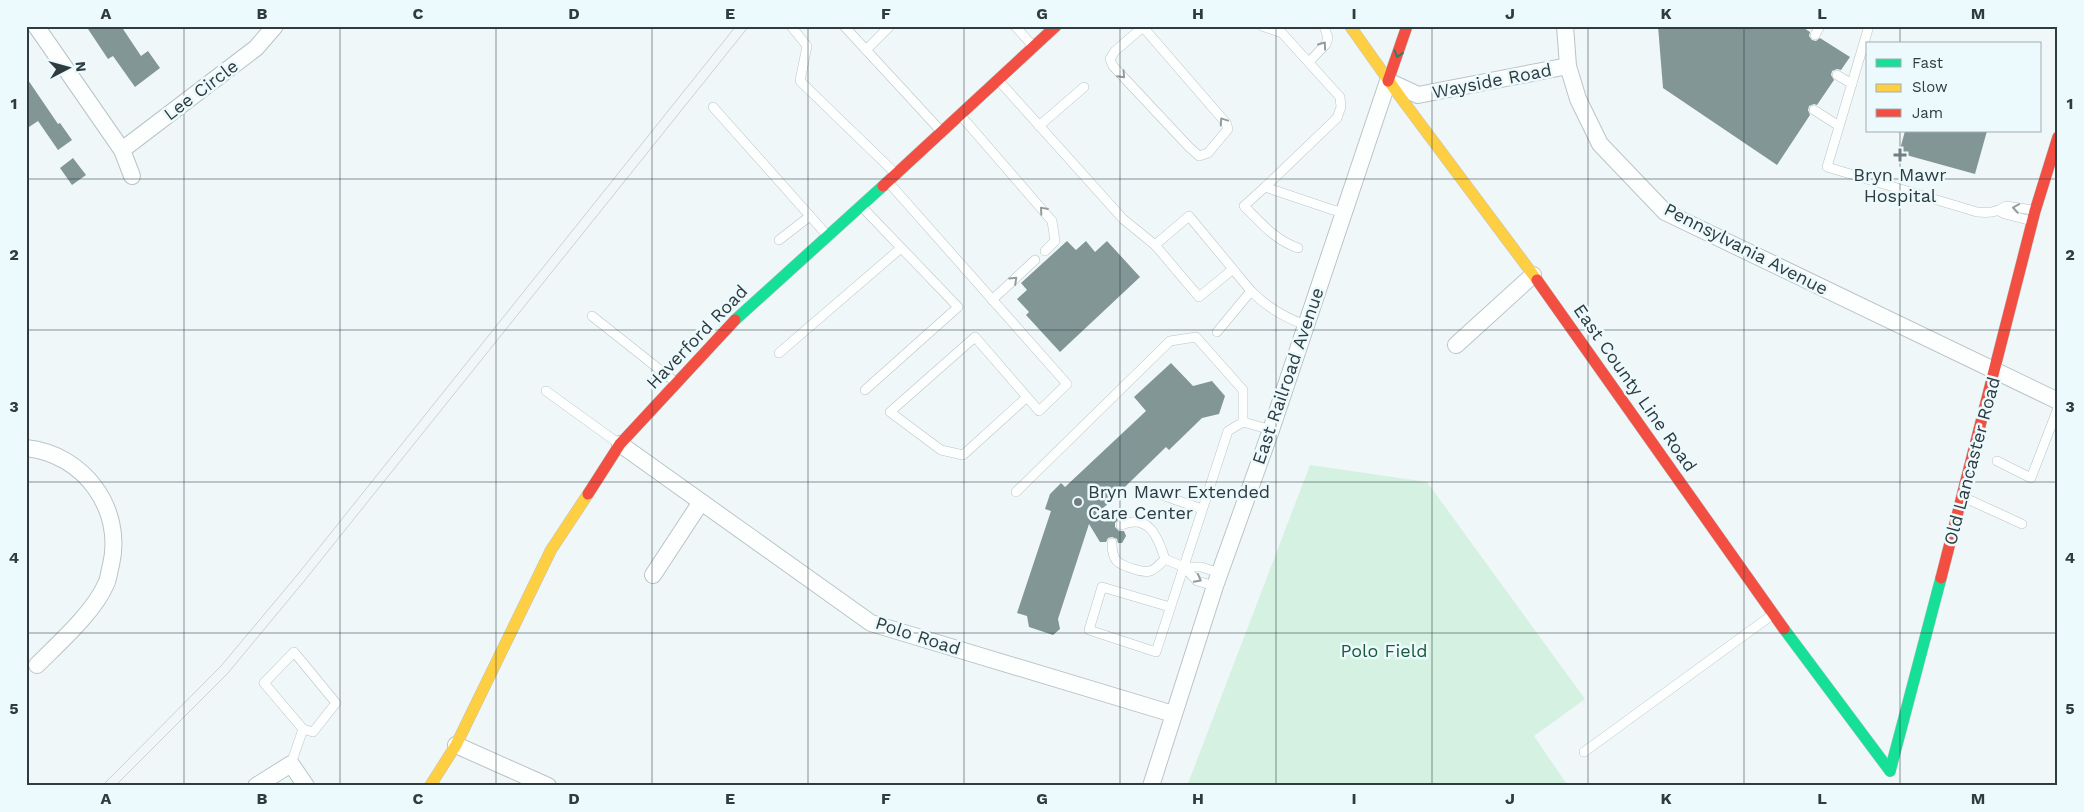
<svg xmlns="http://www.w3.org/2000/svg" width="2084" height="812" font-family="'Work Sans',sans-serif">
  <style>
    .green { fill: #d4f1e1 }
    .building { fill: #819695 }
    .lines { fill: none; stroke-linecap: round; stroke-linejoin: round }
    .lane-casing { stroke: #bac4c6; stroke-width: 10 }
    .street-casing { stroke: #bac4c6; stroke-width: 18 }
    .fast-casing { stroke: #bac4c6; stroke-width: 12 }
    .slow-casing { stroke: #bac4c6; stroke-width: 12 }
    .jam-casing { stroke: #bac4c6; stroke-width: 12 }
    .lane { stroke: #fdfefe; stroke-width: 9 }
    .street { stroke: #fdfefe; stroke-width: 16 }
    .fast { stroke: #16e098; stroke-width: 11 }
    .slow { stroke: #ffcf43; stroke-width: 11 }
    .jam { stroke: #f24e42; stroke-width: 11 }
    .tram { stroke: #ced1d2; stroke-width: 1 }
    .oneway { stroke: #969c9e }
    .oneway2 { stroke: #238567 }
    .grid { fill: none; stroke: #2e3b3f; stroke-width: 1; stroke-opacity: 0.55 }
    .poi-dot { fill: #727d80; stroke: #ecfafd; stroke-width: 2 }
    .labels { text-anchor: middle; stroke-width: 5; stroke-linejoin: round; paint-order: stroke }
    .street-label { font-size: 18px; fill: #2e3b3f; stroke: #ecfafd }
    .poi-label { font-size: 18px; fill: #2e3b3f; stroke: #ecfafd }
    .park-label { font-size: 18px; fill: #175a37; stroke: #ecfafd }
    .neatline { fill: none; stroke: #2e3b3f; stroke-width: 2 }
    .grid-label { font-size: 16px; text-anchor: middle; font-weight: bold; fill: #2e3b3f }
  </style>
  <rect width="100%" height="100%" fill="#f0f7f9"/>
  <path class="green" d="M1310,465L1427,482L1585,699L1534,736L1568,786H1187Z"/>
  <g class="building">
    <path d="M86,26H121L141,56L148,51L160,68L135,87L113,56L108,59Z"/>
    <path d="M1658,26H1801L1810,32L1809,36L1812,40L1816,41L1820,38L1850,57L1841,70L1837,69L1832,71L1831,75L1834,80L1817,105L1814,104L1809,106L1808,110L1810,115L1777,165L1663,88Z"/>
    <path d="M26,77L58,124L60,123L72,140L58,150L38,121L26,129Z"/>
    <path d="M1905,131H1987L1975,174L1899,153Z"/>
    <path d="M73,158L86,175L72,185L60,168Z"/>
    <path d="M1067,241L1076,250L1086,241L1095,252L1107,241L1140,277L1060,352L1026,315L1029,312L1017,299L1027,290L1021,283Z"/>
    <path d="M1171,363L1193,386L1212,381L1225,396L1219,414L1202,418L1169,450L1166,447L1095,516L1116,517L1118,520L1115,523V527L1119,531H1124L1126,536L1122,543H1118L1117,539L1112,537L1108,538L1106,542H1100L1089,524L1058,619L1060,629L1053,635L1029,627L1027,616L1017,613L1051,511L1045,509L1050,494L1061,483L1065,487L1146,411L1134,397Z"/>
  </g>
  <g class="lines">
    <g class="lane-casing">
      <g id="lane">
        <path d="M791,26L807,46L800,81L894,172"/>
        <path d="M844,26L940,130"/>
        <path d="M1015,26L1032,45"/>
        <path d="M1142,26L1143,27L1226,123L1228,129L1208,153L1199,156L1189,147L1113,66L1110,59L1115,51L1143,27L1144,26"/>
        <path d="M1262,26L1282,33L1340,97L1341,107L1337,118L1265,187L1333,210L1344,212"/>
        <path d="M1869,26L1827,167L1977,212C1988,213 1996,213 2006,206L2033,210"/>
        <path d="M1815,35L1820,26"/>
        <path d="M866,50L890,26"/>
        <path d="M1309,62L1326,44L1328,38L1324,26"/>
        <path d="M1837,75L1852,84"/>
        <path d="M1000,82L1123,219L1155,245"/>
        <path d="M713,107L826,234"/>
        <path d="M1814,110L1839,126"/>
        <path d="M962,117L1052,221L1055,241L1045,251"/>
        <path d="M1039,126L1084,87"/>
        <path d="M890,184L1067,384L1039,411L975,337L890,412L941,450L963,455L1027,397"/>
        <path d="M1265,187L1244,206C1261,223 1275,240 1298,248"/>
        <path d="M863,208L958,307L865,390"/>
        <path d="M1999,211L2005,214L2032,221"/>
        <path d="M779,240L810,216"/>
        <path d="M1233,269L1199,297L1155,245L1189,216L1251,291"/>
        <path d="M992,300L1035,260"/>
        <path d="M592,316L674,381"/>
        <path d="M1217,332L1251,291C1267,307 1285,318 1306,325"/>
        <path d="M779,353L901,248"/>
        <path d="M546,391L618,443"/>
        <path d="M1997,461L2031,478L2058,408"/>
        <path d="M1016,492L1170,341L1196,337L1243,390V422"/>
        <path d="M1153,492L1202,509"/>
        <path d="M1963,497L2022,524"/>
        <path d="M1121,525C1149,513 1158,537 1165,559L1184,567H1201L1220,573"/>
        <path d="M1112,543C1112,561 1117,564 1134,569C1139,571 1145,572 1150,571C1155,570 1161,563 1165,559"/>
        <path d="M1184,567L1197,581L1215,586"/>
        <path d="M1170,607L1102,587L1089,630L1156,652L1228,431L1243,422L1271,430"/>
        <path d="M1584,752L1772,615"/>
        <path d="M291,764L303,729L264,683L294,652L336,703L313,732L303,729"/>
      </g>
    </g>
    <g class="street-casing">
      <g id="street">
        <path d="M36,26L122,150L132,176"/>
        <path d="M1565,26L1568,66L1578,99L1600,144L1665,212L2058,401"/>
        <path d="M122,150L256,48L275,26"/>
        <path d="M1456,345L1533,275"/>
        <path d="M620,444L871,623L1173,714"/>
        <path d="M26,448C84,454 124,509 111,565C109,571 109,578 106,584C94,612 59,643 37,665"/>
        <path d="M653,575L701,502"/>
        <path d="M456,745L548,786"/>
        <path d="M256,786L291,764L306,786"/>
        <path d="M1151,786L1215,586L1271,430L1388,81L1418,95L1568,66"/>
      </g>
    </g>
    <g class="fast-casing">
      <g id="fast">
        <path d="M735,320L883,186"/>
        <path d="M1784,629L1890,771"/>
        <path d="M1890,771L1941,578"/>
      </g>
    </g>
    <g class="slow-casing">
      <g id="slow">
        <path d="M1350,26L1401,98L1537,280"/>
        <path d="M430,786L456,745L551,550L588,494"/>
      </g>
    </g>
    <g class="jam-casing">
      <g id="jam">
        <path d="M1388,81L1407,26"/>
        <path d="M883,186L1056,26"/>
        <path d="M1537,280L1784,629"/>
        <path d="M588,494L620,444L735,320"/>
        <path d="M1941,578L2035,211L2058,137"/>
      </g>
    </g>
    <use href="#lane" class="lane"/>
    <use href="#street" class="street"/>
    <use href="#fast" class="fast"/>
    <use href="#slow" class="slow"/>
    <use href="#jam" class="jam"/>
    <g class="tram">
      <path d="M102,786L221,666L298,574L736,26"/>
      <path d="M115,786L228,673L305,580L749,26"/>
    </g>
  </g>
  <defs><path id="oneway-chevron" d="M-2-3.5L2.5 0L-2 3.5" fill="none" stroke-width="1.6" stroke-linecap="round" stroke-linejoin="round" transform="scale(1.25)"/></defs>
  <g class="oneway">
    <use href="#oneway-chevron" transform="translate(1323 45) rotate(-54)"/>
    <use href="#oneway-chevron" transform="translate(1122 75) rotate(47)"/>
    <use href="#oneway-chevron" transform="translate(1223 121) rotate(-124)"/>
    <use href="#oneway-chevron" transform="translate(2016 208) rotate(-171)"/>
    <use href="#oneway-chevron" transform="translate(1043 210) rotate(-131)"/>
    <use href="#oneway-chevron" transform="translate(1014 280) rotate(-43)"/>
    <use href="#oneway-chevron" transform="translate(1198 579) rotate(28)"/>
  </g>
  <use class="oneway2" href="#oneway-chevron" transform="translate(1398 54) rotate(108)"/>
  <path class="grid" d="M184,26V786M340,26V786M496,26V786M652,26V786M808,26V786M964,26V786M1120,26V786M1276,26V786M1432,26V786M1588,26V786M1744,26V786M1900,26V44M1900,131V786M26,179H2058M26,330H2058M26,482H2058M26,633H2058"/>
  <g class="poi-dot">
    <path d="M1897.5 147.5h5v5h5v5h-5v5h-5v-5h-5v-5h5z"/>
    <circle cx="1078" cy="502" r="5"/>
  </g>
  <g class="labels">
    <g class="street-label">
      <text transform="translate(1492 81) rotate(-11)" y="6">Wayside Road</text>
      <text transform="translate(201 90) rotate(-37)" y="6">Lee Circle</text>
      <text transform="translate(1746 249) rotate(27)" y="6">Pennsylvania Avenue</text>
      <text transform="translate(697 337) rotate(-46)" y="6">Haverford Road</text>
      <text transform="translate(1288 376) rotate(-71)" y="6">East Railroad Avenue</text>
      <text transform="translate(1635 388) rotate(55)" y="6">East County Line Road</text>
      <text transform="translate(1972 461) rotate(-75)" y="6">Old Lancaster Road</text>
      <text transform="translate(918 636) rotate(18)" y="6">Polo Road</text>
    </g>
    <g class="poi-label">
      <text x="1900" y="181">Bryn Mawr<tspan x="1900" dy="21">Hospital</tspan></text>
      <text x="1088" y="498" text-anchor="start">Bryn Mawr Extended<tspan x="1088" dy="21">Care Center</tspan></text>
    </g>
    <g class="park-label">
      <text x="1384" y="657">Polo Field</text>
    </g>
  </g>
  <rect width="2084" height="812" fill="none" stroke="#ecfafd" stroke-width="55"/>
  <rect x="1866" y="42" width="175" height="90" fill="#ecfafd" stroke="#a0aeb1"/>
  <rect x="1876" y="59" width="25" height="8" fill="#16e098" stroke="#a0aeb1"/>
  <text x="1912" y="68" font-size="15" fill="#2e3b3f">Fast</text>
  <rect x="1876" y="84" width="25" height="8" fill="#ffcf43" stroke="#a0aeb1"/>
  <text x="1912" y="92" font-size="15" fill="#2e3b3f">Slow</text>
  <rect x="1876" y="109" width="25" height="8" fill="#f24e42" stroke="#a0aeb1"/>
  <text x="1912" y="118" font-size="15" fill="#2e3b3f">Jam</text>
  <g transform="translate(68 68) rotate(84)" stroke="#ecfafd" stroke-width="4" paint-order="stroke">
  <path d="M0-4L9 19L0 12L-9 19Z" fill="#2e3b3f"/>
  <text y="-8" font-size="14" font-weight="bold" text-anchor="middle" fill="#2e3b3f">N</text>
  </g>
  <rect x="28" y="28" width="2028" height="756" class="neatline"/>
  <g class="grid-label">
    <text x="106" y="19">A</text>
    <text x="262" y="19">B</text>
    <text x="418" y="19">C</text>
    <text x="574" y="19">D</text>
    <text x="730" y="19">E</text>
    <text x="886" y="19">F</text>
    <text x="1042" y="19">G</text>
    <text x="1198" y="19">H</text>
    <text x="1354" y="19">I</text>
    <text x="1510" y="19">J</text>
    <text x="1666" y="19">K</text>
    <text x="1822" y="19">L</text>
    <text x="1978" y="19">M</text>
    <text x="14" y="109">1</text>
    <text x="2070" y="109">1</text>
    <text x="14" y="260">2</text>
    <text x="2070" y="260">2</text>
    <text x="14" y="412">3</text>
    <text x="2070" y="412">3</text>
    <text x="14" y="563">4</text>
    <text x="2070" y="563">4</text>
    <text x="14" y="714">5</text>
    <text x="2070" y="714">5</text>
    <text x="106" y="804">A</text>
    <text x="262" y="804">B</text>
    <text x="418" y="804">C</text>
    <text x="574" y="804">D</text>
    <text x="730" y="804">E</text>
    <text x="886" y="804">F</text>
    <text x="1042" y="804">G</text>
    <text x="1198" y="804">H</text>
    <text x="1354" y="804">I</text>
    <text x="1510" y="804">J</text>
    <text x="1666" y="804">K</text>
    <text x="1822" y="804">L</text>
    <text x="1978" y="804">M</text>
  </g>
</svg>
